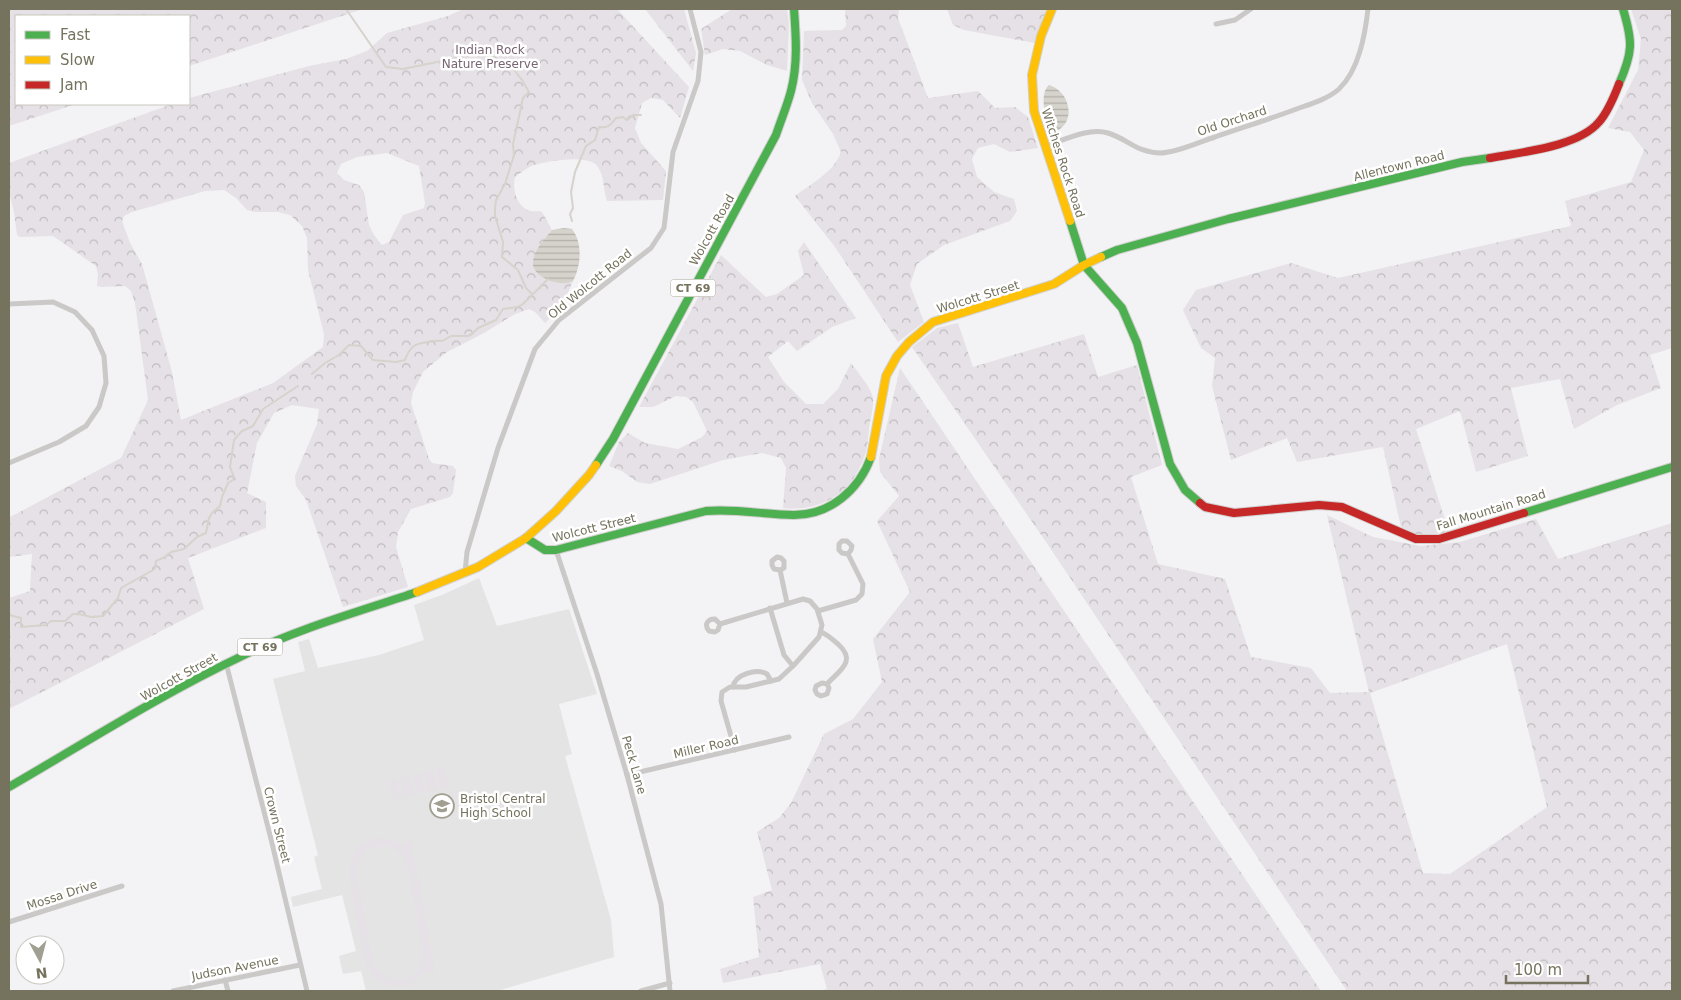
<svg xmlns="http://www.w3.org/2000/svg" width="1681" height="1000" font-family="'DejaVu Sans',sans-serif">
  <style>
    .built { fill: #e5e4e4 }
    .forest { fill: url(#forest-crowns); fill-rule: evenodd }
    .pitch { fill: #e6e1e6; fill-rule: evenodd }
    .water { fill: url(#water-rules) }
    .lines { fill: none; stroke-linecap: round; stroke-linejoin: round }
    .stream { stroke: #d6d2cc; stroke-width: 2 }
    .fast-casing { stroke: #d1d0cf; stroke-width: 10 }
    .slow-casing { stroke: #d1d0cf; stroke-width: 10 }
    .jam-casing { stroke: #d1d0cf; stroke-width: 10 }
    .street { stroke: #cac9c8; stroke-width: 5 }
    .fast { stroke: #4caf50; stroke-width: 8 }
    .slow { stroke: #ffc107; stroke-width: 8 }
    .jam { stroke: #c62828; stroke-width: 8 }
    .labels { text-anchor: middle; stroke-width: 5; stroke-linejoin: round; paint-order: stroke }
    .shield { fill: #fff; stroke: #9e9c8e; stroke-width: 1 }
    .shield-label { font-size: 11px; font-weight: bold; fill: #75725d }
    .park-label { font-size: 12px; fill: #786473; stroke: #fff }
    .street-label { font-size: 12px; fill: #75725d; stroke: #fff }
    .poi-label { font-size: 12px; fill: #75725d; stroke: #fff; text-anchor: start }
  </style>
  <defs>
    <pattern id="forest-crowns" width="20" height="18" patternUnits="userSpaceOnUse" patternTransform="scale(1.25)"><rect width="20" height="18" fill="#e6e1e6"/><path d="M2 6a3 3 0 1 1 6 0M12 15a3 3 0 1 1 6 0" fill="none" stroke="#bfbbbe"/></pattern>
    <pattern id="water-rules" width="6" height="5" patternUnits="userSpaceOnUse" patternTransform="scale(1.25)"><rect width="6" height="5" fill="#d6d2cc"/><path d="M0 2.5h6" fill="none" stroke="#b2afa9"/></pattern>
  </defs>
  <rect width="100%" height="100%" fill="#f3f2f4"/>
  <path class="built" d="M479,578L497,626L569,609L597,694L559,704L572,754L565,756L611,920L614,957L497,991H366L361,971L343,974L339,956L356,951L342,895L293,907L291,897L322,889L314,857L318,855L273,679L305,671L298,642L309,639L318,668L379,655L424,640L414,605L442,595Z"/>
  <g class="forest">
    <path d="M9,9H363L189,66V16H16V104H76L9,126Z"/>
    <path d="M463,9H617L689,87L680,118L663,100L651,98L642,103L635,128L641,143L666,171L663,200L607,201C603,189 605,178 598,167C590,153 545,161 531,166C526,169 520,173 515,177C511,192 520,215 539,211L542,212L552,230C545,238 534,250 533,261C530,277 561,288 573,281L562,307L545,323L535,312L529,309L515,314L484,333L447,352L423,372L413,392L411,403L429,459L432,463L453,466L456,470L453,493L450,497L411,509L398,532L396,547L408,587L343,607L306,500L296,486L295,476L317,424L319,409L292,405L274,413L257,443L247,493L266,502V528L188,558L204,609L9,709V598L30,591L32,554L9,557V517L14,515L121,458L148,400L135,303L131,291L125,286L101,287L97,286L98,274L96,266L53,236L20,237L17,235L14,212L9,192V163L172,104H189V98L309,66L346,59L367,51L387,33L448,16ZM387,153L419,166L425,203L424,208L403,215L389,242L382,245L374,235L369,225L364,192L359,185L344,180L337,173L341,164L357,157ZM224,190L236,198L247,210L255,212H278L290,215L302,226L307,238L308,270L324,334L323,347L273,383L181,420L172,372L142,264L130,243L122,221L124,216L132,212L205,191Z"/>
    <path d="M645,9H684L696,53L693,71Z"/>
    <path d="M732,9H787L789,24L787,71L767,65L740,51L723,49L705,55L701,29Z"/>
    <path d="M845,9H899L898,18L928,98L978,91L995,108L1015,107L1028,117L1038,148L1010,152L994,144L978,148L972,159L977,177L994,192L1014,199L1017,211L1010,221L944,245L917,264L910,285L924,322L898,342L835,247L795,196C811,184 834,172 841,152L833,134L812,103L802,80L804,31L842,30L846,26Z"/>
    <path d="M947,9H1048L1035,43L964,30L953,25Z"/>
    <path d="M1631,9H1672V348L1650,355L1661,388L1617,405L1574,429L1560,379L1511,388L1528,456L1476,472L1460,411L1416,429L1449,532L1419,536L1401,527L1383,447L1297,462L1287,438L1231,460L1212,386L1215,358L1201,348L1183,310L1196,290L1291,263L1338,278L1571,226L1565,201L1631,182L1644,150L1630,132L1608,128L1638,70L1641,39Z"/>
    <path d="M804,242L856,318L832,327L797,351L788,341L768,357L784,382L806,404H823L838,389L851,363C857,371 872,389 873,398C874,407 870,420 869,429C868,437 868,447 865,455C852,493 822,512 783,508L786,468L781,458L762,453L723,460L650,484L637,482L622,471L609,466L619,442L628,433L645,443L678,449L702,437L707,431L693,402L686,397L676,396L653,407H639L721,255L766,297L777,294L804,275L798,251Z"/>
    <path d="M958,323L973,367L1084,334L1098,377L1137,365L1162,465L1131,477L1158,564L1225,579L1251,657L1311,668L1330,693L1369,692L1327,515L1373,537L1421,546L1460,542L1536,519L1558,559L1672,523V991H1347L1048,545L912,347L937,328ZM1507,644L1547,807L1450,874L1423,873L1370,693Z"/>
    <path d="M900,368L1321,991H820L827,989L820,964L723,983L720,969L759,957L753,897L772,890L757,832L779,818L791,803L824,734L853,719L882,682L873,639L910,592L877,521L899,496L880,472L879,459Z"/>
  </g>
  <g class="pitch">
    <path d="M444,767L449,786L441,789L436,769Z"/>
    <path d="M433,770L438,789L429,792L424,772Z"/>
    <path d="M421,773L426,792L417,795L412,775Z"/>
    <path d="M409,776L414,795L405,798L400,778Z"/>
    <path d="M397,779L402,798L394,801L389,781Z"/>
    <path d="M383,838L395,841L404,846V843L411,841L435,972L428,973L427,969C411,993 380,991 366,966C362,950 360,932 357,916C351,886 337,841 383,838ZM381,846C393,846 402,852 407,863L423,950C425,981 387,991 373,963L357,877C355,860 365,848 381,846Z"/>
  </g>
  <g class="water">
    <path d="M1049,85C1069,91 1077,120 1057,131L1050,128C1045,117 1039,94 1049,85Z"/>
    <path d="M564,228L572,229C583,243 581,266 573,281C561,288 530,277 533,261C534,250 545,238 552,230Z"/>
  </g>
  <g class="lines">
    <g class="stream">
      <path d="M346,9L386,67L403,69L471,55L495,57L502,63L511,66L522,80L529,92L523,98L513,144L514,155L505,184L496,200L495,208V216L503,242L502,257L518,270L526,288L532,294"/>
      <path d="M572,221L570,214L573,208L571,192L575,172L586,146L595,140L599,127C610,128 610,125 616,118L623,117L627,120L633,115H641"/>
      <path d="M312,374L325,363L339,355L349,345L361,346L373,360L396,362L405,360C407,355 409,349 414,346C417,343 438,340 442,341L451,336H468L472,334L478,328L496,320L503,309L518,307L523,304L548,279"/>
      <path d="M9,615L21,618V627L46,625L51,621H65L73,614H79L91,617L103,616L118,598L121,588L153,570L155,568L156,561L165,557L171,552L184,549L197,537L206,533L209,518L212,513L220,506L222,497L228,483L233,480L234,477L230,467L234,440L242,431L253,426L263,409L298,386"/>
    </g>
    <g class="fast-casing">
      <g id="fast">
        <path d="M1619,84C1633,52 1633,42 1623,9"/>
        <path d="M1070,221L1084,265L1122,308L1137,343L1170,464L1185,490L1200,503"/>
        <path d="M1101,257L1117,250L1228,219L1462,162L1490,158"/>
        <path d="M596,465L613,439L776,135C781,120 787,106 791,91C798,64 796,36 794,9"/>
        <path d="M1524,513L1672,467"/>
        <path d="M526,538L545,550H556L706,511C736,508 764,515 794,515C830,515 859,490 871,457"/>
        <path d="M9,787C85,743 160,695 240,657C296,629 358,612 417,592"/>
      </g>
    </g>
    <g class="slow-casing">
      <g id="slow">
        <path d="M1052,9L1041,36L1032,75L1034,111L1070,221"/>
        <path d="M871,457L886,376L897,356L909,342L933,322L1054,284L1084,265L1101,257"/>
        <path d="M417,592L478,567L526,538L556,511L589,475L596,465"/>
      </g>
    </g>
    <g class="jam-casing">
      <g id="jam">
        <path d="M1490,158C1521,152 1578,147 1599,122C1608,112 1614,97 1619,84"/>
        <path d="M1200,503L1205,507L1234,513L1319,505L1342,507L1416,539H1439L1524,513"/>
      </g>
    </g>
    <g class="street">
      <path d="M1216,24L1235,20L1251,9"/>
      <path d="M1046,146C1064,140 1089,127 1108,133C1128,139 1137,153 1161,153C1179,152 1199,142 1215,137C1244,127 1273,118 1302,107C1314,103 1329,98 1339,89C1359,70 1365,35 1368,9"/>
      <path d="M9,304L53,302L75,312L92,330L104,356L106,383L99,407L86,426L59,442L9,463"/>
      <path d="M556,550L597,674L627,775L661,904L670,991"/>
      <path d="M780,570L774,569L772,565V561L777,557L781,558L784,561V568L780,570L787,603"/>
      <path d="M465,573L467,552L498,448L535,349L559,320L651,248L664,228L673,152L698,81L701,52L690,9"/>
      <path d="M770,608L784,655L793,666"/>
      <path d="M818,611L856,600L862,594L863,584L848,554L851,550L852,546L847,541H842L839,544V550L842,553L848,554"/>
      <path d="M720,624L718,630L715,632L709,631C704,625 707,619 715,619L720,624L803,599L810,601L817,609L822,625L819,637L794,665L779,679L746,687H730L722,692L721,701L735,750"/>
      <path d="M821,632C828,635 832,639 838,644C857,661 840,670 827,684L822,683L816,686L815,690L817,694L821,696L827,694L829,688L827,684"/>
      <path d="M226,663L271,839L307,991"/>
      <path d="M733,687C735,674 757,668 767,674L771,681"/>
      <path d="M627,775L789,737"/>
      <path d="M9,922L122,886"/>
      <path d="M225,980L228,991"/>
      <path d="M173,991L300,965"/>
      <path d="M641,991L670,983"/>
    </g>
    <use href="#fast" class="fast"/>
    <use href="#slow" class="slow"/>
    <use href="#jam" class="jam"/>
  </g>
  <defs>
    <g id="school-ring" transform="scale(1.25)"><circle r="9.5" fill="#fff" stroke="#a19f92" stroke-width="1.5"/><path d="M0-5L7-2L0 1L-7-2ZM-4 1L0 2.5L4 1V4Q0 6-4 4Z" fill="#a19f92"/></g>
  </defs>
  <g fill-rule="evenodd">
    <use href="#school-ring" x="442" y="806"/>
  </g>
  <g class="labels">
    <g class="shield">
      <rect x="670.5" y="279.5" width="45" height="17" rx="4"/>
      <rect x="237.5" y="638.5" width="45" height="17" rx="4"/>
    </g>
    <g class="shield-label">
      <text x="693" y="292">CT 69</text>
      <text x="260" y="651">CT 69</text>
    </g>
    <g class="park-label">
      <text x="490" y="54">Indian Rock<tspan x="490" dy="14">Nature Preserve</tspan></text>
    </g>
    <g class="street-label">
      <text transform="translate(1232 121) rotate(-18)" y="4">Old Orchard</text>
      <text transform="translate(1063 163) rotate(72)" y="4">Witches Rock Road</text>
      <text transform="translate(1399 166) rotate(-14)" y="4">Allentown Road</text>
      <text transform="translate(712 230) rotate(-61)" y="4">Wolcott Road</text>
      <text transform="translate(590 284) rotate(-39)" y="4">Old Wolcott Road</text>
      <text transform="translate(978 297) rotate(-17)" y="4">Wolcott Street</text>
      <text transform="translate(1491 510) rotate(-17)" y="4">Fall Mountain Road</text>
      <text transform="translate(594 528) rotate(-14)" y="4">Wolcott Street</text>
      <text transform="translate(179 677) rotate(-29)" y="4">Wolcott Street</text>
      <text transform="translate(706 747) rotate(-13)" y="4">Miller Road</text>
      <text transform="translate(634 765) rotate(74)" y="4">Peck Lane</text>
      <text transform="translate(277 825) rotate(76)" y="4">Crown Street</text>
      <text transform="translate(62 895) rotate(-18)" y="4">Mossa Drive</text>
      <text transform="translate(235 968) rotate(-11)" y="4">Judson Avenue</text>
    </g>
    <g class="poi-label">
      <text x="460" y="803">Bristol Central<tspan x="460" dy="14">High School</tspan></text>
    </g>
  </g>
  <rect width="1681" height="1000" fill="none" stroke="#75725d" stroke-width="20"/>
  <rect x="15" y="15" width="175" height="90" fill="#ffffff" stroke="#c8c7be"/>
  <rect x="25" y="31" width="25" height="8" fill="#4caf50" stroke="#c8c7be"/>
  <text x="60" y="40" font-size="15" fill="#75725d">Fast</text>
  <rect x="25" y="56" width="25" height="8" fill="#ffc107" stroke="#c8c7be"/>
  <text x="60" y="65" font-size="15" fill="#75725d">Slow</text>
  <rect x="25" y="81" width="25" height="8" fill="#c62828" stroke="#c8c7be"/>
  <text x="60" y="90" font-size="15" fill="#75725d">Jam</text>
  <g transform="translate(40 960) rotate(173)"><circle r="24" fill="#ffffff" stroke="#c8c7be"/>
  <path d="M0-4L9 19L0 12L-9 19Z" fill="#a19f92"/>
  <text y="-8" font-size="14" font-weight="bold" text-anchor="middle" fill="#75725d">N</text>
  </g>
  <path d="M1506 975v8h82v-8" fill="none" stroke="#75725d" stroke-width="2.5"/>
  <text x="1514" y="975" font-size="15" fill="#75725d" stroke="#ffffff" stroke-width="4" paint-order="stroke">100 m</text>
</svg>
